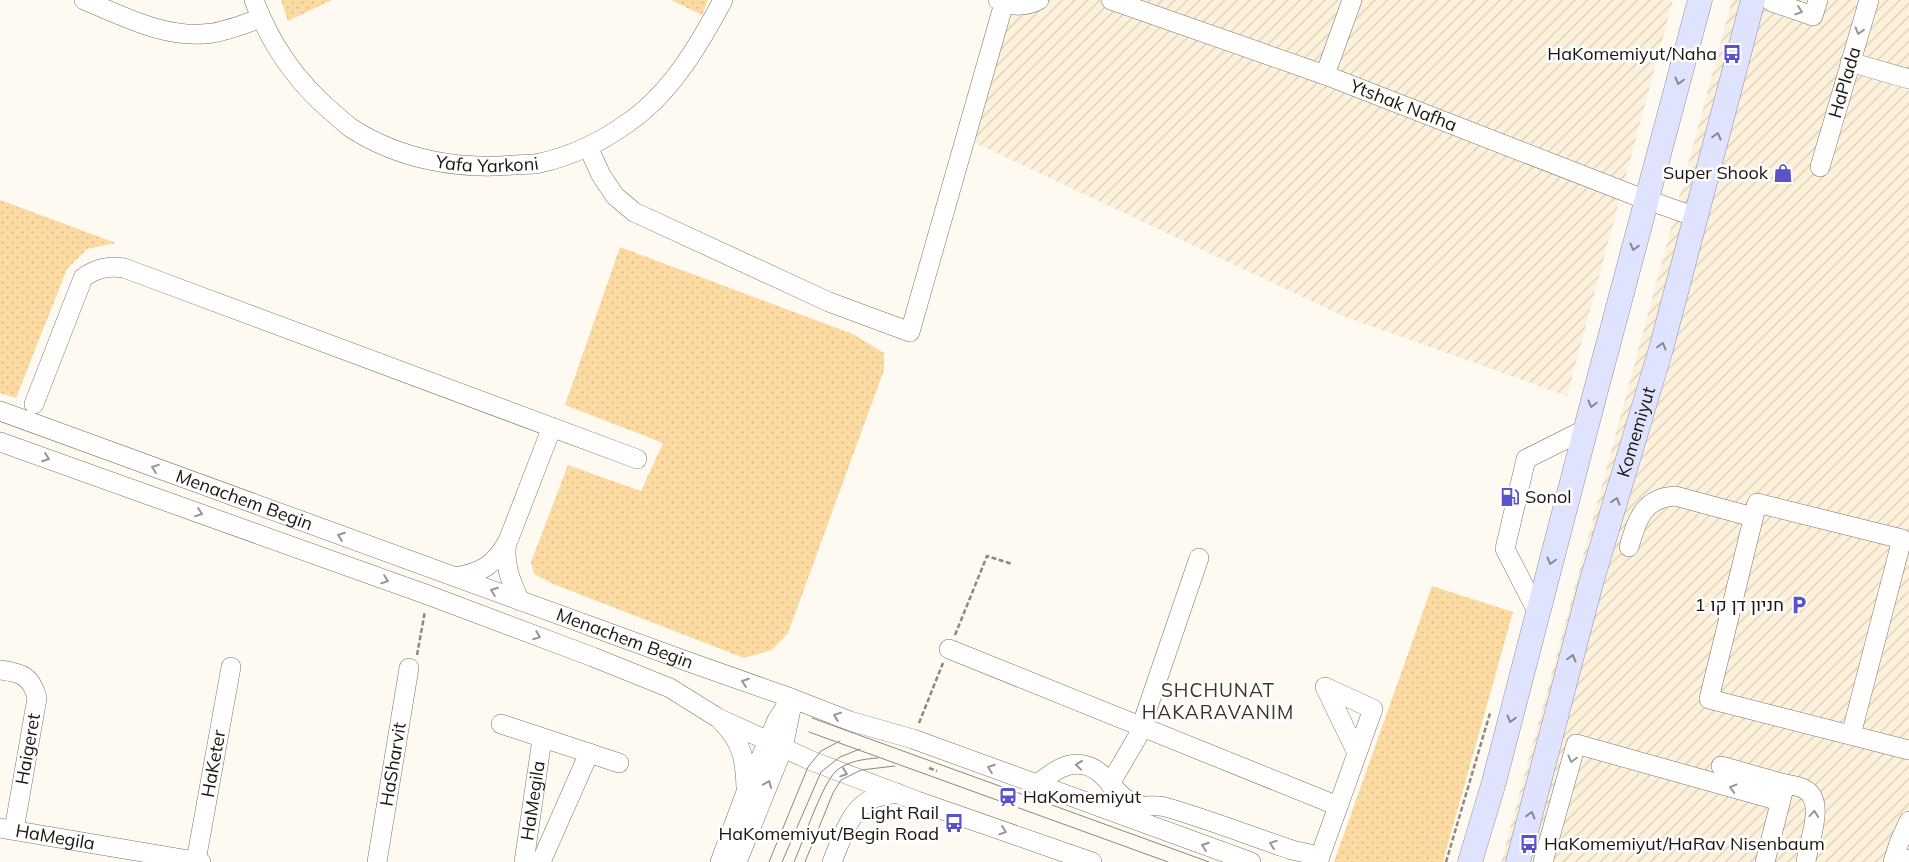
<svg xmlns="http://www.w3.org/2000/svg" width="1909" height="862" font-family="Mulish,Heebo,sans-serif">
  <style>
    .industrial { fill: url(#industrial-furrows) }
    .grass { fill: url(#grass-dots) }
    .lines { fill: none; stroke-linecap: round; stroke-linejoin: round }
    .minor-casing { stroke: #7a7366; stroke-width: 20 }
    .major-casing { stroke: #8d8faa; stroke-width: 25 }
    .path { stroke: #8d8982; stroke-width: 2.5; stroke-dasharray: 5 2.5; stroke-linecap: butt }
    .minor { stroke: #fff; stroke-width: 19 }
    .major { stroke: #e0e3fd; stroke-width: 24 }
    .tram { stroke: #8b8780; stroke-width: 1 }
    .oneway { stroke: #989694 }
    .oneway2 { stroke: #868793 }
    .labels { text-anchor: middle; stroke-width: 5; stroke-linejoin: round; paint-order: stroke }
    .poi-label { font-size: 18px; fill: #191611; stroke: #fff; text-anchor: end }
    .street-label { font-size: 18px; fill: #191611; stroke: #fff }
    .neighbourhood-label { font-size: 19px; letter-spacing: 1px; fill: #3b3429; stroke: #fff }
  </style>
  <defs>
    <pattern id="industrial-furrows" width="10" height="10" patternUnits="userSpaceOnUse" patternTransform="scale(1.25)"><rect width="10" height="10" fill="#fdf1dc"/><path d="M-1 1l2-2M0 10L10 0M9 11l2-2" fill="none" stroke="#d8cebc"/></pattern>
    <pattern id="grass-dots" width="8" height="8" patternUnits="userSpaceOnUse" patternTransform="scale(1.25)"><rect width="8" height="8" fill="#fcdba2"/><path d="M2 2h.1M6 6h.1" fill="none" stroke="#d7bb8a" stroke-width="1.8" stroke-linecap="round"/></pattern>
  </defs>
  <rect width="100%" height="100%" fill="#fffaf1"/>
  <g class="industrial">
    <path d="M1015,0H1673L1567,396L1343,316L963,137Z"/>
    <path d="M1732,0H1909V862H1501Z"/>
  </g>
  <g class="grass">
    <path d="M281,0H332L288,21Z"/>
    <path d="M671,0H708L702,15Z"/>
    <path d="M0,200L116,243L87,249L67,269L16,398L0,393Z"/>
    <path d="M620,247L853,334L884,353V370L788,633L772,650L744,658L553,584L534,574L531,562L568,465L641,491L663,443L565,405Z"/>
    <path d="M1432,586L1513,612L1443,862H1334Z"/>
  </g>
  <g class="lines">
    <g class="minor-casing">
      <g id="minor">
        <path d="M84,0C125,17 167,40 213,33C230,30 245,24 261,18"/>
        <path id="s1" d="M254,0C270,43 296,81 331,111C337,116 344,123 351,128C399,159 457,170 514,165C522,164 532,165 540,163C571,156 601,142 626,124C670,95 699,45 723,0"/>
        <path d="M998,0C1011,7 1026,7 1039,0"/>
        <path id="s2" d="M1111,0L1325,75L1636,196L1696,217"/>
        <path d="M1772,0V2L1813,16L1818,0"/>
        <path d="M1850,62L1909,79"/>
        <path d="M1325,75L1352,0"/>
        <path d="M588,147L601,175L615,196L634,212L829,302L910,332L1004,3"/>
        <path id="s3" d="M1820,167L1869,0"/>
        <path d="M34,404L83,278C96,268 108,266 124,268L637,459"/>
        <path id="s4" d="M0,411L689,662L791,698L850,721L913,739L1251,862"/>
        <path d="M0,442L428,595L593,657L670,688L718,718L812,761L917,801L1092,862"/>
        <path d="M507,542C503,563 511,582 520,601"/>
        <path d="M1629,547C1637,520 1643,498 1675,496L1753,517"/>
        <path d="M456,577C483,572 494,565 508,541L552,427"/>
        <path d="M1538,613L1505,549L1526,459L1586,429"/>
        <path d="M949,649L1338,806"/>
        <path d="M0,670C21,673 31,675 37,698L14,830"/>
        <path d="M722,722C743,743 745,760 746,788"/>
        <path d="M501,724L619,763"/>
        <path d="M1851,735L1902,539L1757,503L1709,699L1909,750"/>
        <path d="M1721,766L1785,784"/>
        <path d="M1110,784L1138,736L1199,558"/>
        <path d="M1036,785C1051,774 1064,761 1084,765C1106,769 1114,796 1134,804C1144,808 1155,804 1165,807C1208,819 1250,836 1292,850L1310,854L1319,859"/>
        <path id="s5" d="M0,828L201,862"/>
        <path id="s6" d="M196,861L231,667"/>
        <path id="s7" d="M377,862L409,668"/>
        <path id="s8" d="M524,862L542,739"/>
        <path d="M541,862L589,753"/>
        <path d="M720,862L746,792L777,720L791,698"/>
        <path d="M737,862L783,748L792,704"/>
        <path d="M832,862C841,841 849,811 870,800C878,796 888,795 897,793"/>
        <path d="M1318,862L1373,709L1325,687L1357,753"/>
        <path d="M1543,862L1576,744L1780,801"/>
        <path d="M1765,862L1785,784C1791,785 1798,786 1804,789C1827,800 1808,843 1806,862"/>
        <path d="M1893,862L1899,843L1909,821"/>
        <path d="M1908,862L1909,859"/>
      </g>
    </g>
    <g class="major-casing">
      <g id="major">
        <path d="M1470,862L1494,782L1592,405L1700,0"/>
        <path id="s9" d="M1518,862L1591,583L1661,349L1753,0"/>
      </g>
    </g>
    <g class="path">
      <path d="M955,635L987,556L1012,564"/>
      <path d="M417,655L425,611"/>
      <path d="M919,723L943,663"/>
      <path d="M929,768L937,771"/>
      <path d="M1446,862L1490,713"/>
    </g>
    <use href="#minor" class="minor"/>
    <use href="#major" class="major"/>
    <g class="tram">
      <path d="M812,718L1209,862"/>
      <path d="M809,732L1168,862"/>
      <path d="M769,862L808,767L821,751L840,741"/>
      <path d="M782,862L821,772L840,757L860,749"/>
      <path d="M794,862C803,842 822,783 837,770C849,761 864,759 878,758"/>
      <path d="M805,862L833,793L841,780L861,770L895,766"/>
    </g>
  </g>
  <defs><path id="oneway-chevron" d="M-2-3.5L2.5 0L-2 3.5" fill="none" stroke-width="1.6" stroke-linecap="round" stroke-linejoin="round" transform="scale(1.25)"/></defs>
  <g class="oneway">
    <use href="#oneway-chevron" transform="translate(1799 11) rotate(19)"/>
    <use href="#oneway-chevron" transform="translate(1859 31) rotate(107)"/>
    <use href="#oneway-chevron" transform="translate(46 458) rotate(20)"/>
    <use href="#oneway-chevron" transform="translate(155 468) rotate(-160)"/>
    <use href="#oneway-chevron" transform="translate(199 513) rotate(20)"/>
    <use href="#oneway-chevron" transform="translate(341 536) rotate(-160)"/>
    <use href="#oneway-chevron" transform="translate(385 580) rotate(19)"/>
    <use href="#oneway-chevron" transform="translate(494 591) rotate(-160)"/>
    <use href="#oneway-chevron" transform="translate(537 636) rotate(21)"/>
    <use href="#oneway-chevron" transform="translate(745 682) rotate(-160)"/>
    <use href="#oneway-chevron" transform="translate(837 716) rotate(-159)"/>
    <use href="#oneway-chevron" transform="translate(1572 759) rotate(105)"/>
    <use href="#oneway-chevron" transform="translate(1079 765) rotate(-174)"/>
    <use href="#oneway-chevron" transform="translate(991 768) rotate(-160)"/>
    <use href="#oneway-chevron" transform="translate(844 773) rotate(19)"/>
    <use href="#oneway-chevron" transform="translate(768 784) rotate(-68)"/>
    <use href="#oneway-chevron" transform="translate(1733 788) rotate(-164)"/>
    <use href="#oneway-chevron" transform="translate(1814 814) rotate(-85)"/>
    <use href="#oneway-chevron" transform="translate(1003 831) rotate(19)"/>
    <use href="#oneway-chevron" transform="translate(1273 844) rotate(-161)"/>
    <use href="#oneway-chevron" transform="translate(1205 846) rotate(-160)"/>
  </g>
  <g class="oneway2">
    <use href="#oneway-chevron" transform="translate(1679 81) rotate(105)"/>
    <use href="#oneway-chevron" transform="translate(1717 136) rotate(-75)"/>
    <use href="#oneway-chevron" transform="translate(1634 247) rotate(105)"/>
    <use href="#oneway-chevron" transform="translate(1662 346) rotate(-75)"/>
    <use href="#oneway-chevron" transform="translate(1592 404) rotate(105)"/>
    <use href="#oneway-chevron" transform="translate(1616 501) rotate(-73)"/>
    <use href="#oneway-chevron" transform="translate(1551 561) rotate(105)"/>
    <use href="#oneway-chevron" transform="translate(1572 658) rotate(-75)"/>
    <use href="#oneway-chevron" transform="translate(1511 719) rotate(105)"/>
    <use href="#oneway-chevron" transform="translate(1531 815) rotate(-75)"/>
  </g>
  <defs>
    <g id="bus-bare" transform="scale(1.5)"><path d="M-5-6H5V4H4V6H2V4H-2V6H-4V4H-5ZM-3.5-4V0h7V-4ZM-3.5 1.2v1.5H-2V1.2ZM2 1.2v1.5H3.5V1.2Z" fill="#5853cb" stroke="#fff" stroke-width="2.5" paint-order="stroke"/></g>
    <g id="shop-bare" transform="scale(1.5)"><path d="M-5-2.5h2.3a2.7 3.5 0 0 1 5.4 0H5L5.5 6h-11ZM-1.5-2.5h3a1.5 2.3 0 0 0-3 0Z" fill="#5853cb" stroke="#fff" stroke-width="2.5" paint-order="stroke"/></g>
    <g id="fuel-bare" transform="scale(1.5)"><path d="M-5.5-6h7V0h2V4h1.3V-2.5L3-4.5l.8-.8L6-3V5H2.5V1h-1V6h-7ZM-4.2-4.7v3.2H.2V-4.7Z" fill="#5853cb" stroke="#fff" stroke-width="2.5" paint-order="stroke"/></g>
    <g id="parking-bare" transform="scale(1.5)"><path d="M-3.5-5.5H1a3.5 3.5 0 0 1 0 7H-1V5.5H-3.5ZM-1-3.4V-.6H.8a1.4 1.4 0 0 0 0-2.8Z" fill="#5853cb" stroke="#fff" stroke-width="2.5" paint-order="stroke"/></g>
    <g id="station-bare" transform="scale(1.5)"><path d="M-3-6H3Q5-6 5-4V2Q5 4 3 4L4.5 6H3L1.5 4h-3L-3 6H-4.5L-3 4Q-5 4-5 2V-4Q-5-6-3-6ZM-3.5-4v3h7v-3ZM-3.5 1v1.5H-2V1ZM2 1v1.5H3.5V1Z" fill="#5853cb" stroke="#fff" stroke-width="2.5" paint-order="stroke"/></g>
  </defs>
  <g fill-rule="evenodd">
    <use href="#bus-bare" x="1732" y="54"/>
    <use href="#shop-bare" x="1783" y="173"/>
    <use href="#fuel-bare" x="1510" y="497"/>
    <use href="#parking-bare" x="1799" y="605"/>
    <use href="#station-bare" x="1008" y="797"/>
    <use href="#bus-bare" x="954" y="823"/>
    <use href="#bus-bare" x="1529" y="844"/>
  </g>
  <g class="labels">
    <g class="poi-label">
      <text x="1717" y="60">HaKomemiyut/Naha</text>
      <text x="1768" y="179">Super Shook</text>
      <text x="1525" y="503" text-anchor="start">Sonol</text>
      <text x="1784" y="611">חניון דן קו 1</text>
      <text x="1023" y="803" text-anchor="start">HaKomemiyut</text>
      <text x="939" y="819">Light Rail<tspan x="939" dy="21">HaKomemiyut/Begin Road</tspan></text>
      <text x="1544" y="850" text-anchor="start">HaKomemiyut/HaRav Nisenbaum</text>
    </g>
    <g class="street-label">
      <text dy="6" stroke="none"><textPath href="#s3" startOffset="88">HaPlada</textPath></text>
      <text dy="6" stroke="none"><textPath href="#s2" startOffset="311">Ytshak Nafha</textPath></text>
      <text dy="6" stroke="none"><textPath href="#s1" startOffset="306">Yafa Yarkoni</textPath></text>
      <text dy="6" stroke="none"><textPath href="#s9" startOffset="446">Komemiyut</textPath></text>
      <text dy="6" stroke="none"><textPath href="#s4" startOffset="260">Menachem Begin</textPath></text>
      <text dy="6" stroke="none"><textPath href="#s4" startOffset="665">Menachem Begin</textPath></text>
      <text transform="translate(28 749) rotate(-80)" y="6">Haigeret</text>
      <text dy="6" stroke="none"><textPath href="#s6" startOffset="99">HaKeter</textPath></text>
      <text dy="6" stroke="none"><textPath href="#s7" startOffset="99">HaSharvit</textPath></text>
      <text dy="6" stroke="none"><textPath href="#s8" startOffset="62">HaMegila</textPath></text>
      <text dy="6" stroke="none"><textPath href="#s5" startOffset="56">HaMegila</textPath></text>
    </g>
    <g class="neighbourhood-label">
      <text x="1218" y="697">SHCHUNAT<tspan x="1218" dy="22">HAKARAVANIM</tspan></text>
    </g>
  </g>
</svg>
